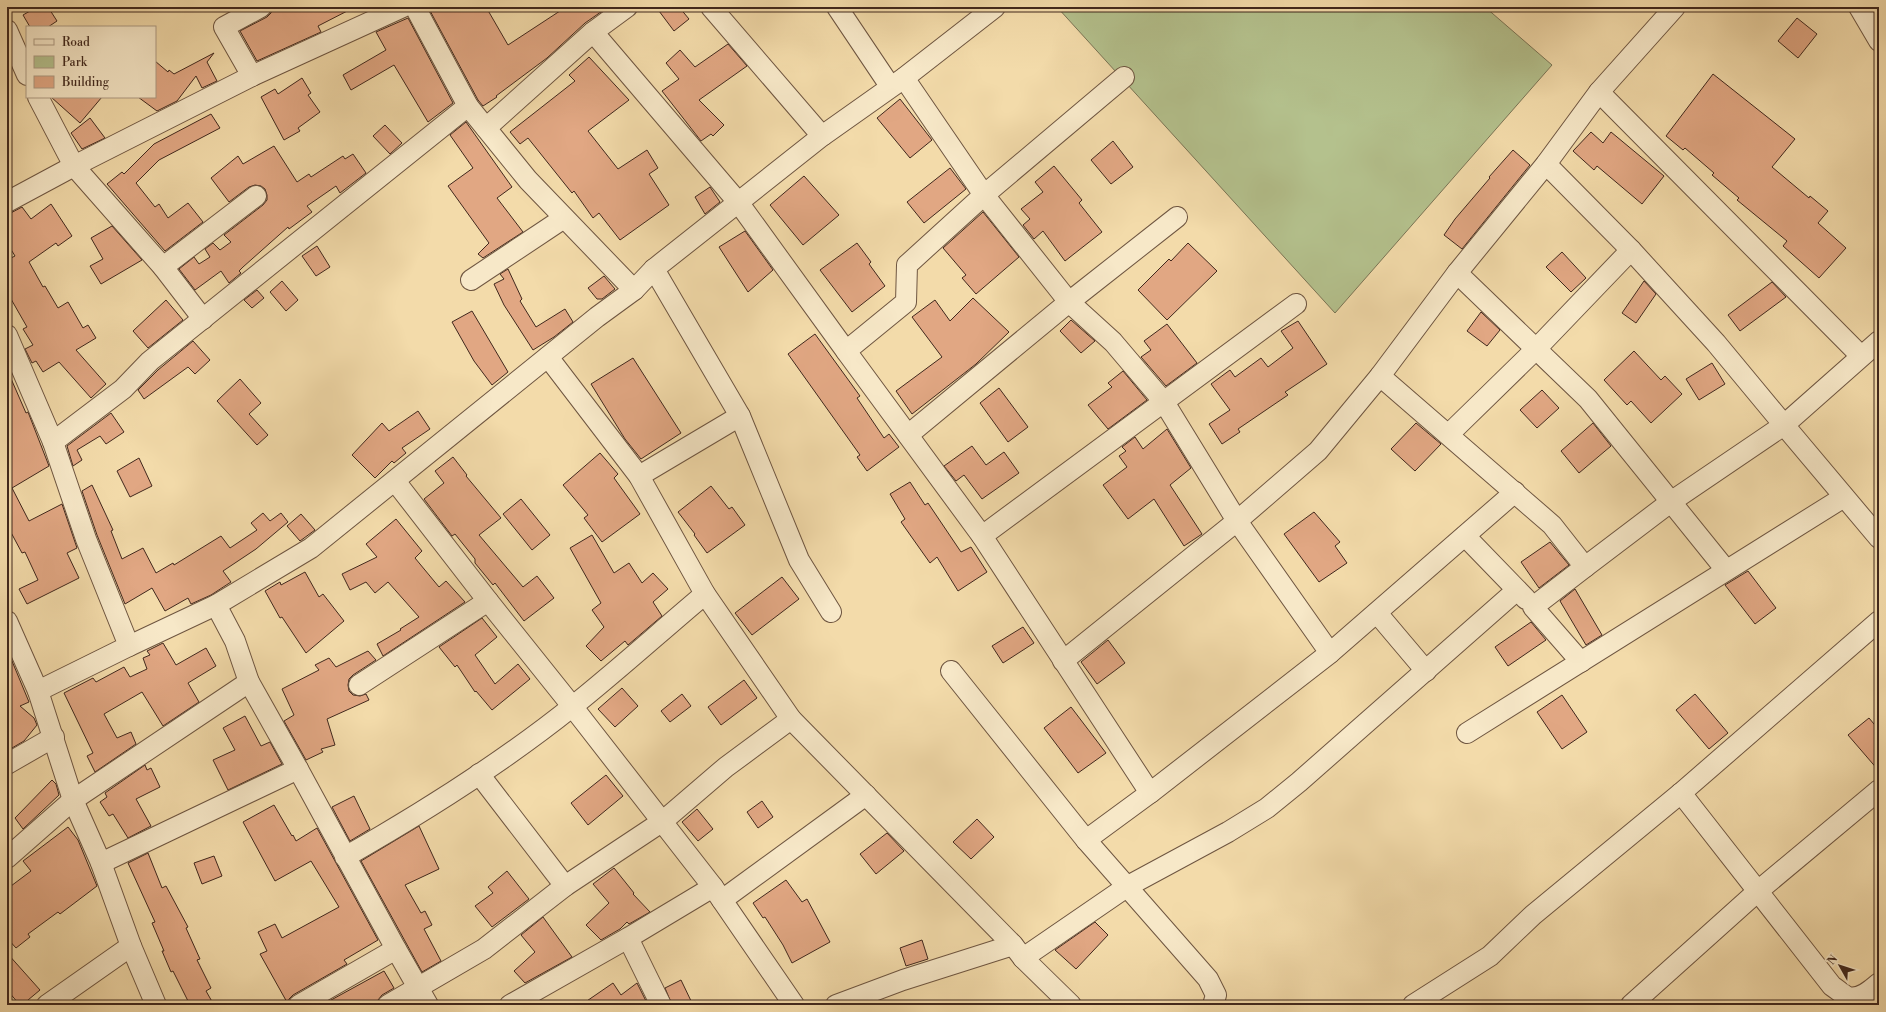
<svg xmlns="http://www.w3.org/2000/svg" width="1886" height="1012" font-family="'Libre Bodoni',serif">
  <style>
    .green { fill: #b4c18d; stroke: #7a7455 }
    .building { fill: #e1a783; stroke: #41281d }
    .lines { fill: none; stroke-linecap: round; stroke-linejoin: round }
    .minor-casing { stroke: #6e5540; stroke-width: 22 }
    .minor { stroke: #f7e8c8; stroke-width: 20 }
  </style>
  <rect width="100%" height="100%" fill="#f3dbaa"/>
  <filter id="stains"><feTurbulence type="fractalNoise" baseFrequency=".005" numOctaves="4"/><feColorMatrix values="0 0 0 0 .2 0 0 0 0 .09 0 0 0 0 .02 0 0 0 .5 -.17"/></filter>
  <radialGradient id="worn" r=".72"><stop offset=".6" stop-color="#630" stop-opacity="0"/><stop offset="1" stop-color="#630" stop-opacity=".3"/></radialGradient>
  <path class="green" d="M1057,7H1485L1552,65L1335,313Z"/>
  <g class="building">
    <path d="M37,7H48L57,21L48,27H30L23,15Z"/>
    <path d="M272,7H355L318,26L321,32L257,61L240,31L267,17L271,13Z"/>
    <path d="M428,7H486L508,45L566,7H608L585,23L547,58L496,96L497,97L483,106L478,100Z"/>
    <path d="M656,7H679L689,19L674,31Z"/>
    <path d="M408,18L453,103L428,122L394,65L351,90L343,75L386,50L376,32Z"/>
    <path d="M1797,18L1817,34L1798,58L1778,41Z"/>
    <path d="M728,44L747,66L699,100L724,125L713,136L711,134L701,141L662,91L679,79L666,63L680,50L695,67Z"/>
    <path d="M214,53L207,62L217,81L202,88L196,76L177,101L157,111L138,97H155V61L168,72L169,70L174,74Z"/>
    <path d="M589,57L629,100L588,131L618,169L647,150L658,168L649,174L669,205L620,240L599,213L593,218L574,191L572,193L528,138L520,144L510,132L575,81L569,75Z"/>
    <path d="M1713,74L1795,139L1772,167L1809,198L1810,196L1828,211L1818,223L1846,248L1819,278L1783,246L1787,241L1737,200L1739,198L1712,175L1714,173L1685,148L1683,150L1666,136Z"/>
    <path d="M302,78L311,93L308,95L320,112L298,128L300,131L284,140L261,97L275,89L278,94Z"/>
    <path d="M51,97H102L80,123Z"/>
    <path d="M900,99L932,140L910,158L877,118Z"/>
    <path d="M211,114L220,128L159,160L136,183L155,207L159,204L168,218L188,203L203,222L165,251L107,184L122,172L124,174L154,144Z"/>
    <path d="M90,118L105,138L82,149L71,133Z"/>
    <path d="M466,122L512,187L497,198L523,232L483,258L478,254L489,243L448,186L473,168L450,135Z"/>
    <path d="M385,125L402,143L390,154L373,136Z"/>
    <path d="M1591,132L1603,143L1611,132L1664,176L1642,204L1597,166L1594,170L1573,151Z"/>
    <path d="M1113,141L1133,167L1111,184L1091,160Z"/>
    <path d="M274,146L297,182L309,174L311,177L343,156L345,159L353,154L366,173L340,193L336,186L307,206L312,212L289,229L288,227L243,267L239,271L241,273L229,283L221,271L195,290L179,269L194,257L199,264L210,257L205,249L213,243L220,250L231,242L224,235L263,205L267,200V195L265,189L261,186L255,185L249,187L229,202L211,178L238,156L243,164Z"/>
    <path d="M1513,150L1530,165L1462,249L1444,235L1455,219L1490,178L1489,177Z"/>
    <path d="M1054,166L1082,200L1079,203L1102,232L1065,261L1043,231L1034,239L1023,225L1030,219L1021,209L1043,192L1035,182Z"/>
    <path d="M950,168L966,189L924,223L907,202Z"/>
    <path d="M804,176L839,215L803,245L770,205Z"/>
    <path d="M710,187L720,202L705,214L695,197Z"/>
    <path d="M51,204L72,236L58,246L56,243L29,262L43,287L45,286L58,308L68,302L83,328L88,325L96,338L76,350L106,384L91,398L59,362L43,372L36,361L32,363L25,349L33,345L23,329L27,327L7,292V260L15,256L7,243V215L22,207L31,219Z"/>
    <path d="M983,212L1019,257L976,294L962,278L966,275L943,248Z"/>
    <path d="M112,226L142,260L101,284L90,266L103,259L91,238Z"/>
    <path d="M745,231L773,270L748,292L719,247Z"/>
    <path d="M857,243L871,262L869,264L885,286L852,312L820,270Z"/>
    <path d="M1188,243L1217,271L1167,320L1138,290L1169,259L1171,261Z"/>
    <path d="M317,246L330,267L316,276L302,256Z"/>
    <path d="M1562,252L1586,278L1571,292L1546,267Z"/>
    <path d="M508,269L522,299L520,301L536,327L565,309L573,322L554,337L533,350L504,305L494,284L504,279L500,274Z"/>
    <path d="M604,276L615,289L602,299H597L588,288Z"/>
    <path d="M282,281L298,300L286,311L270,292Z"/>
    <path d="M1644,281L1656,294L1636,323L1622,313Z"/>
    <path d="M1772,282L1786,297L1740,331L1728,315Z"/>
    <path d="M257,290L264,298L252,308L244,300Z"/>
    <path d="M973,298L1009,332L976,364L912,414L896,391L942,357L912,317L935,300L950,321Z"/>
    <path d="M166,300L183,320L148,348L133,331Z"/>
    <path d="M472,311L508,372L492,385L474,361L452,322Z"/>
    <path d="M1481,312L1500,330L1487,346L1467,331Z"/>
    <path d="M1071,320L1095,341L1081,353L1060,331Z"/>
    <path d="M1298,321L1327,364L1285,392L1288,395L1238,429L1240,432L1222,444L1209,424L1230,410L1211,384L1230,370L1235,377L1261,358L1268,367L1293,348L1281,331Z"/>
    <path d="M1167,324L1197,363L1166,386L1141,357L1151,350L1144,341Z"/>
    <path d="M815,334L860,396L857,398L884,438L889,434L899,447L867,471L857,457L860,455L788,354Z"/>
    <path d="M193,341L210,360L195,374L188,367L144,399L138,390L158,370Z"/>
    <path d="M1634,351L1661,380L1665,376L1682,394L1651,423L1631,401L1627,405L1604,380Z"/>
    <path d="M633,358L681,433L641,459L625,439L591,384Z"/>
    <path d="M1712,363L1725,384L1699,400L1686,379Z"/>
    <path d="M7,364L11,373L9,374L26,413L28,412L49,466L12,488L29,521L62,504L77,548L67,553L79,578L27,604L19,589L38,580L25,552L22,553L7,525Z"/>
    <path d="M1123,371L1147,400L1108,429L1088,405L1112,387L1108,383Z"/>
    <path d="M240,379L261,403L249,414L268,435L257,445L217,401Z"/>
    <path d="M999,388L1028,427L1008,442L980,403Z"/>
    <path d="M1542,390L1559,408L1537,428L1520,410Z"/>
    <path d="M418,411L430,429L402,448L406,453L394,463L392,461L375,478L352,455L382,423L389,431Z"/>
    <path d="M111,413L124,432L106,444L100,436L77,450L82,460L73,466L67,446Z"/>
    <path d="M1416,423L1441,444L1415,471L1391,449Z"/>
    <path d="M1593,423L1611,446L1579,473L1561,451Z"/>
    <path d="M1167,429L1191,468L1170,485L1202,534L1184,546L1154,499L1128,519L1103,485L1127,467L1119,456L1126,451L1122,447L1135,437L1143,449Z"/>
    <path d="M972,446L986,465L1004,452L1019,473L982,499L964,475L956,481L944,466Z"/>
    <path d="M600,453L618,474L614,478L640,514L602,542L584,518L588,515L563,485Z"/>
    <path d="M453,457L467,475L466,476L501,518L479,535L523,587L537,576L554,598L524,621L495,583L493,585L475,563V559L455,534L452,536L424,499L444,483L435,471Z"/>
    <path d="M139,458L152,486L130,497L117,471Z"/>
    <path d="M910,482L925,505L928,503L961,552L971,547L987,572L958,591L937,557L930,563L901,522L905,519L890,494Z"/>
    <path d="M92,485L113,530L111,531L122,559L143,548L156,573L173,563L174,565L221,536L230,548L257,530L251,523L263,513L270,521L281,513L288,522L256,549L223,571L231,582L211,595L191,604L188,598L165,611L152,588L125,604L97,535L82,491Z"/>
    <path d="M711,486L729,509L732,507L745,525L707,553L694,535L695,534L678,512Z"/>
    <path d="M521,499L550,535L532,550L503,514Z"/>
    <path d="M1314,512L1340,542L1335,546L1347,563L1319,582L1284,534Z"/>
    <path d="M301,514L315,530L300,541L287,526Z"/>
    <path d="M396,519L422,551L415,558L439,587L446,581L465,602L383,656L377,644L401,630L400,629L419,617L388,582L375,593L366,582L350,590L342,574L377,557L366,544Z"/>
    <path d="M592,535L614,573L629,563L642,583L653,573L668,589L653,602L662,616L628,645L625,641L601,661L586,646L604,627L592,610L601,603L570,548Z"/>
    <path d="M1550,542L1569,565L1539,588L1521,562Z"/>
    <path d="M1748,571L1776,608L1755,624L1725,585Z"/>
    <path d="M305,572L319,597L323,594L344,621L306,653L282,617L280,618L265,591L280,582L281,585Z"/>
    <path d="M782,577L799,599L752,635L735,613Z"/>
    <path d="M1575,589L1602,635L1586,645L1560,601Z"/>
    <path d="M482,618L497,637L475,655L495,684L518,664L530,679L492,710L476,691L475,692L457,665L455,667L439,647Z"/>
    <path d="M1531,622L1546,640L1508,666L1495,647Z"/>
    <path d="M1023,627L1034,643L1003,663L992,646Z"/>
    <path d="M1108,640L1125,663L1097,684L1081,662Z"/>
    <path d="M163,643L176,665L206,648L216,666L188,683L199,702L163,726L142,692L104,714L117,738L131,732L136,744L95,772L87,756L93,753L64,693L93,678L96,682L124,667L130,677L147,669L143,658L150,655L147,651Z"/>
    <path d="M7,649L29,702L20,706L34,718L37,725L24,741L12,748L7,744Z"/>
    <path d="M368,651L376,660L353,675L349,679L348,685L349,691L353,695L360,696L366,694L369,700L327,719L335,745L321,749L323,752L306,760L284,721L294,715L282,689L319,670L315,665L329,658L336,667Z"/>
    <path d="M744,680L757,698L721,725L708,707Z"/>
    <path d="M622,688L638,706L615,727L598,709Z"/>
    <path d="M682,694L691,706L670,722L661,711Z"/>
    <path d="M1695,694L1728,733L1709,749L1676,710Z"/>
    <path d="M1562,695L1587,732L1562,749L1537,712Z"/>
    <path d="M1071,707L1106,753L1078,773L1044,728Z"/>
    <path d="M245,716L261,746L270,742L282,764L228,790L213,760L235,750L223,728Z"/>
    <path d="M1869,718L1879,730V771L1848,735Z"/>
    <path d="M145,765L147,770L151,768L160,787L136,799L151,826L128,838L113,814L109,816L100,802L107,797L105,793Z"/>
    <path d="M606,775L623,796L588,825L571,803Z"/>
    <path d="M52,780L56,784L59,795L23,829L15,818Z"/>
    <path d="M354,796L370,829L350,841L332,807Z"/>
    <path d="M762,801L773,817L758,828L747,812Z"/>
    <path d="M274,805L292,836L293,835L296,841L317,828L378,940L344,960L347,964L293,995L289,999L288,1004L260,954L267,951L258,932L275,924L282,938L339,907L311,861L275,881L243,822Z"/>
    <path d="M697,809L713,829L698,841L682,822Z"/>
    <path d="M977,819L994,837L971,859L953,842Z"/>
    <path d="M419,826L439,869L405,885L421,913L425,911L432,925L424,929L441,961L422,972L361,861Z"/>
    <path d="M68,827L78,840L97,886L60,914L58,912L28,934L30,937L16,948L7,938V889L31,871L23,861Z"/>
    <path d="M887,833L904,851L876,874L860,854Z"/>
    <path d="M148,853L162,888L166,886L188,927L186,928L200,959L197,960L211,988L206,991L214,1005H190L173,971L171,972L162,951H164L152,923L155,922L128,863Z"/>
    <path d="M214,856L222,876L202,884L194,863Z"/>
    <path d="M614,868L634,893L633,894L650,912L629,924L627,922L620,929L601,940L586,925L609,903L593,884Z"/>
    <path d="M507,871L529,899L492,927L475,906L493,893L488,887Z"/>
    <path d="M786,880L802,902L807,899L830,942L792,963L783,945L765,917L763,918L753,903Z"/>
    <path d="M543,917L572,957L525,983L514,971L535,952L521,935Z"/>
    <path d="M1095,922L1108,935L1076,969L1055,950Z"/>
    <path d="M922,940L928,959L906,966L900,948Z"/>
    <path d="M7,953L40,990L22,1005H20L7,990Z"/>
    <path d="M384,971L394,988L382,995L378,1000L377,1005H322Z"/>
    <path d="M681,980L693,1005H672L665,988Z"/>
    <path d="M613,983L621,995L637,983L648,1005H581Z"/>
  </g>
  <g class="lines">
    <g class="minor-casing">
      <g id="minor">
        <path d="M415,7L468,106"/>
        <path d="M711,7L822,136"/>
        <path d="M837,7L890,86"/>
        <path d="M1859,7L1879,41"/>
        <path d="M7,30L27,75"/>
        <path d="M593,32L738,202L846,351"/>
        <path d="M252,76L224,27L261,7"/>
        <path d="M904,78L984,195L1069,302L1113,342L1164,402L1237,521L1330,653L1150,793L982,536L846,351L906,302L907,265L984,195L1124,77"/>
        <path d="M1599,92L1861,356"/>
        <path d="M38,97L74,166L163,267L203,319"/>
        <path d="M486,128L593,32L627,7"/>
        <path d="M7,202L74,166L252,76L403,7"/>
        <path d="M1631,250L1716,343L1784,425L1879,341"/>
        <path d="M163,267L256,196"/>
        <path d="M654,269L740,416L799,560L831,612"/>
        <path d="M1457,273L1588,399L1726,570"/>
        <path d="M471,280L564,218"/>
        <path d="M7,335L53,442L86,539L129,646L38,691"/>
        <path d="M548,357L639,476L705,594L791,719L1013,945"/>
        <path d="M1380,376L1552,525L1585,567L1672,501L1784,425L1879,538"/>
        <path d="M1449,434L1536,349L1631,250L1546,164"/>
        <path d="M908,435L1069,302L1177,217"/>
        <path d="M53,442L123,389L150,361L468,106L528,180L634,290"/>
        <path d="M639,476L740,416"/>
        <path d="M395,481L488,601L572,706L713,887L794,1005"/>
        <path d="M982,536L1296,304"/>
        <path d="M1465,536L1526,599"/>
        <path d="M1377,613L1426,671"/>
        <path d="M7,621L38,691L73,800L101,863L131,946L156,1005"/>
        <path d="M129,646L216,605L311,548L597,317L634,290L654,269L822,136L904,78L995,7"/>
        <path d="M1330,653L1515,492"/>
        <path d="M1063,661L1237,521L1318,451L1380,376L1457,273L1546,164L1599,92L1675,7"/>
        <path d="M1581,662L1533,607L1585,567"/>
        <path d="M951,671L1086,840L1208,979L1216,995L1213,1005"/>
        <path d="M359,685L488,601"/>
        <path d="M1467,733L1844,497"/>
        <path d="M7,764L54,737"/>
        <path d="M298,769L396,949L299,1005"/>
        <path d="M479,774L565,886"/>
        <path d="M1681,793L1832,986C1837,989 1843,995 1848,997C1860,1000 1871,990 1879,983"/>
        <path d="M1086,840L1150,793"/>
        <path d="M345,857C424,812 502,763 573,706C618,670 661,631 705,594"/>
        <path d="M7,858L73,800L249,682L235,641L216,605"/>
        <path d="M101,863L298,769L249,682"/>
        <path d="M722,900L866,795"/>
        <path d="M628,938L661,1005"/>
        <path d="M396,949L428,1005"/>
        <path d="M1023,958L1128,886L1228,832L1267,808L1299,782L1517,590"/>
        <path d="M47,1005L131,946"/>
        <path d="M388,1005L484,949L565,886L663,821L726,767L791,719"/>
        <path d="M510,1005L628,938L713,887"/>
        <path d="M836,1005L903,980L1013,945L1023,958L1071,1005"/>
        <path d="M1413,1005L1490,956L1533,915L1681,793L1879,621"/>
        <path d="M1631,1005L1758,891L1879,790"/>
      </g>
    </g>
    <use href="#minor" class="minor"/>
  </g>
  <rect width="1886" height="1012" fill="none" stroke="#f3dbaa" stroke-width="24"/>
  <rect x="8" y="8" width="1870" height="996" fill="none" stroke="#41281d" stroke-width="2"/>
  <rect x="12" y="12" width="1862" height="988" fill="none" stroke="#41281d"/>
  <rect x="26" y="26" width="130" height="72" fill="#f7e8c8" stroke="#ae9b84"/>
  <rect x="34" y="39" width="20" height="6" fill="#f7e8c8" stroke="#ae9b84"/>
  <text x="62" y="46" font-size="12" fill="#41281d">Road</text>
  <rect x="34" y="56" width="20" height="12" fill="#b4c18d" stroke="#ae9b84"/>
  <text x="62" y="66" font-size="12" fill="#41281d">Park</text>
  <rect x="34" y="76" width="20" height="12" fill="#e1a783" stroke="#ae9b84"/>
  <text x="62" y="86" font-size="12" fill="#41281d">Building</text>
  <g transform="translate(1840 966) rotate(309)" stroke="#f7e8c8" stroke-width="3" paint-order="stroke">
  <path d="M0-3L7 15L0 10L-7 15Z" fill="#41281d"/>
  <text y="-6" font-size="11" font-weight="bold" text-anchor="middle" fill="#41281d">N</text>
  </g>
  <rect width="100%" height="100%" filter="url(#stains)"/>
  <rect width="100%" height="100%" fill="url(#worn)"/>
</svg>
